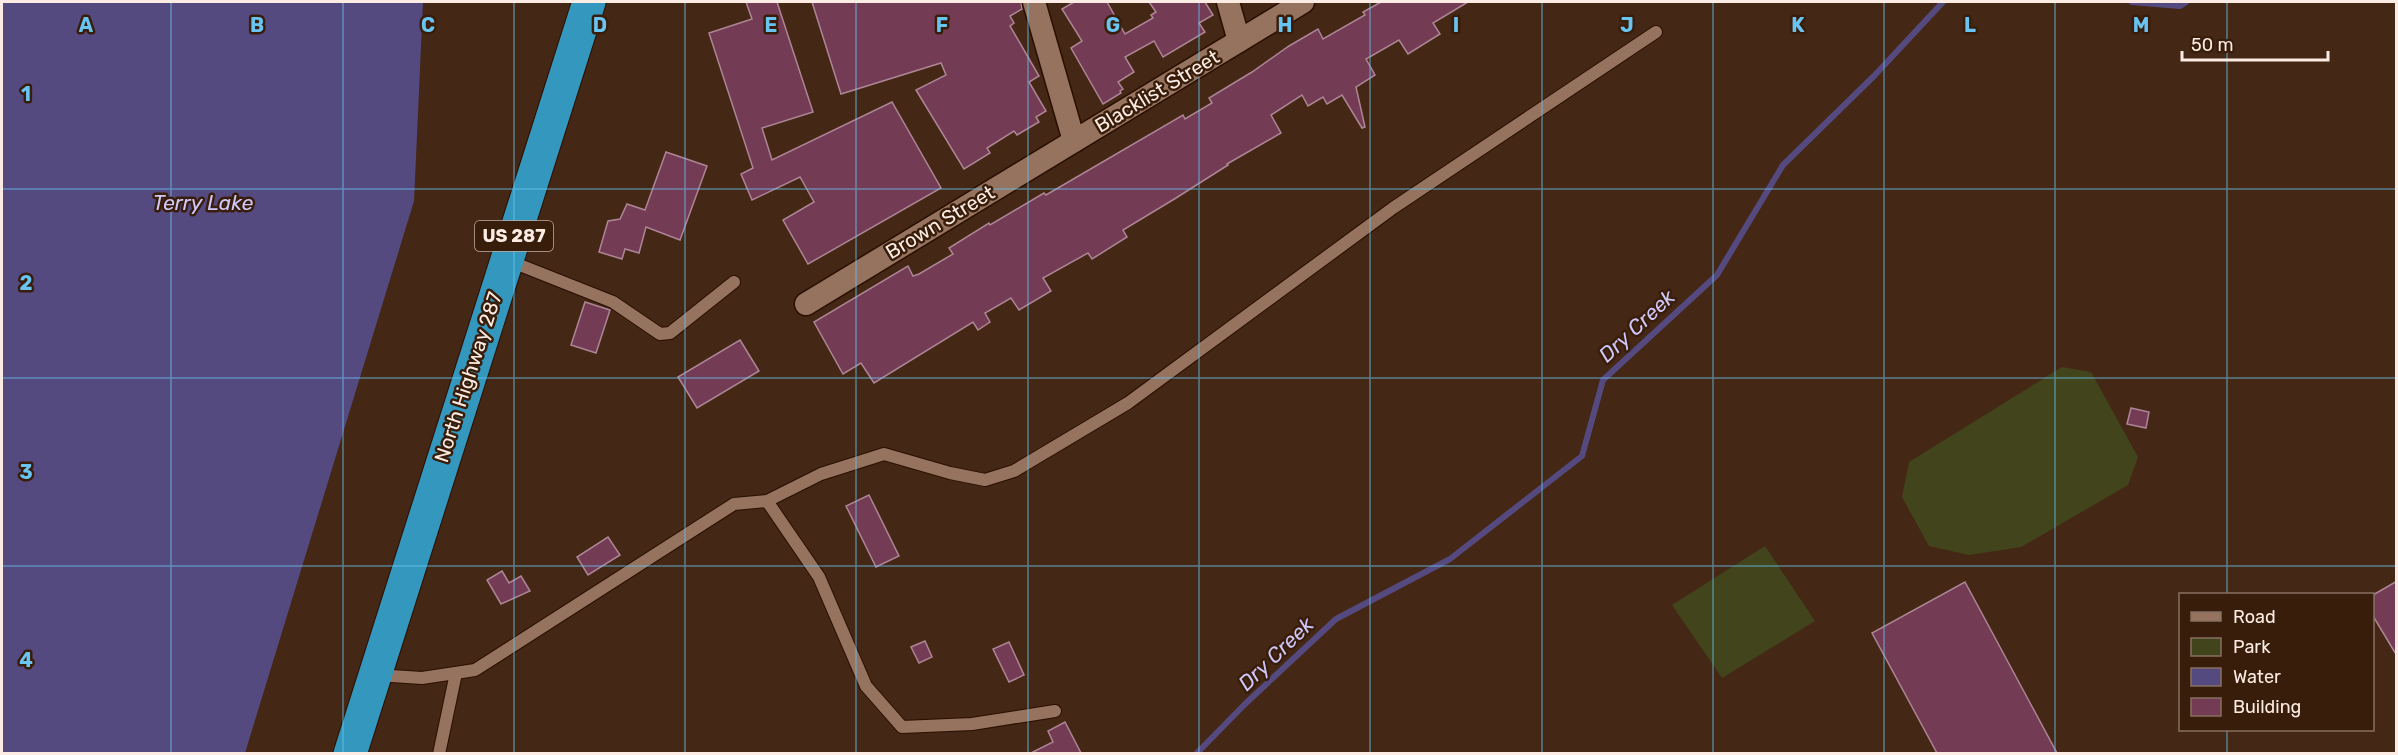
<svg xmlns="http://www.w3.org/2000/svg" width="2398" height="755" font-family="Rubik,sans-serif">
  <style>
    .green { fill: #42451c }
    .water { fill: #554a7f }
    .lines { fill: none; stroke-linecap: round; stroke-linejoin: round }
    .stream { stroke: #554a7f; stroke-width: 6 }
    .building { fill: #743b55; stroke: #ad8696; stroke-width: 1.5 }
    .service-casing { stroke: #2a0f00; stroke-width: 14 }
    .minor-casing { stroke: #2a0f00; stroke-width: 25 }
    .trunk-casing { stroke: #2a0f00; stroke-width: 35 }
    .service { stroke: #95735f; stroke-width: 12 }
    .minor { stroke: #95735f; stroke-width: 22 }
    .trunk { stroke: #3497be; stroke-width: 33 }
    .grid { fill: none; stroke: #69c4f1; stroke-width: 1.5; stroke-opacity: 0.55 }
    .labels { text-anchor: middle; stroke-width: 5; stroke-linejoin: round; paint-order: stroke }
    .shield { fill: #391d0b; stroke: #c2aea2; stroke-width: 1.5 }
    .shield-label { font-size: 18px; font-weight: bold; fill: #fcece3 }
    .street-label { font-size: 20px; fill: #fcece3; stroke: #391d0b }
    .water-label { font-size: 21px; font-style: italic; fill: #cfc7f9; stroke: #391d0b }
    .grid-label { font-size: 20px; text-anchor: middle; font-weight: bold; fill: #69c4f1; stroke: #391d0b; stroke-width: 5; stroke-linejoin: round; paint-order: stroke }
  </style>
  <rect width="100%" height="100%" fill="#442715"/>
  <g class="green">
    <path d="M2062,367L2091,372L2138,457L2128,485L2021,547L1969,555L1929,546L1902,497L1909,462Z"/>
    <path d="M1765,546L1815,621L1722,678L1672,605Z"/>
  </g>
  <path class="water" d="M2,2H423L414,201L245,753H2Z"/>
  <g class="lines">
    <g class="stream">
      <path d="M2132,2L2180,6L2186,2"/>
      <path d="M1196,754L1245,704L1336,619L1450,559L1582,456L1603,380L1717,275L1783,165L1874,76L1943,2"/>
    </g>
  </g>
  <g class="building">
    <path d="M746,2H777L813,112L762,128L772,160L892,102L941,188L808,264L783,220L814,202L800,177L752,200L741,174L753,168L709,33L752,19Z"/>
    <path d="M812,2H1021L1022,9L1010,16L1014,23L1010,26L1039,76L1029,82L1046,111L1036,117L1039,122L1017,135L1014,131L987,148L990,153L964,169L916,90L946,75L941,63L841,94Z"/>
    <path d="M1074,2H1107L1125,34L1153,18L1151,15L1156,12L1149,2H1205L1213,15L1199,23L1205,32L1163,57L1154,41L1125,57L1134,72L1118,82L1123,89L1120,91L1121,93L1103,104L1071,48L1082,41L1062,9Z"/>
    <path d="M1381,2H1468L1433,23L1440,34L1408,54L1399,40L1366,59L1375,75L1356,87L1365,127L1362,128L1342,95L1327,104L1323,97L1308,106L1302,95L1271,115L1281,133L1227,164L1228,165L1176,198L1123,230L1127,237L1092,259L1088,253L1043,278L1051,291L1019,310L1011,298L985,313L990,322L978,330L973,322L874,383L861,363L843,374L814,322L908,266L913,276L919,274L953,254L949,248L989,223L990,225L1044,193L1046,195L1183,115L1185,119L1212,103L1209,98L1252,72L1289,46L1318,29L1323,39L1365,15L1363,12Z"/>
    <path d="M666,152L707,166L680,240L646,227L639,253L625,249L622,259L599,252L608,221L620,219L627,204L645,210Z"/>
    <path d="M585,302L610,310L596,353L571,345Z"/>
    <path d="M740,340L759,371L697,408L678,377Z"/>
    <path d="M2131,408L2149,412L2146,428L2127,424Z"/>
    <path d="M869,495L899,556L876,567L846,506Z"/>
    <path d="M608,537L620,555L588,575L577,557Z"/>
    <path d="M502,571L509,583L521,576L530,591L501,604L487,580Z"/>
    <path d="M2397,581V656L2373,616V595Z"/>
    <path d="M1965,582L2057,753H1937L1872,633Z"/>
    <path d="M925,641L932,657L919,663L911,647Z"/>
    <path d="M1009,642L1024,675L1009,682L993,649Z"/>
    <path d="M1065,722L1081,753H1031L1053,742L1048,731Z"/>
  </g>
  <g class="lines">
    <g class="service-casing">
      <g id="service">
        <path d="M507,260L613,302L660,334L670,333L734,282"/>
        <path d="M767,501L821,474L884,454L950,473L985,480L1014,471L1128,403L1393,208L1656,32"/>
        <path d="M376,675L422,678L475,670L734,504L767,501L819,577L866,686L902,727L972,724L1055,711"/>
        <path d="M439,754L456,673"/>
      </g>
    </g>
    <g class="minor-casing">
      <g id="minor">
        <path d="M1034,2L1074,141"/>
        <path d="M1228,2L1239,41"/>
        <path d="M806,304L1303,2"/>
      </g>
    </g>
    <g class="trunk-casing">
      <path id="trunk" d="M350,754L589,2"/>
    </g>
    <use href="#service" class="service"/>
    <use href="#minor" class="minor"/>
    <use href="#trunk" class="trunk"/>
  </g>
  <path class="grid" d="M171,2V754M343,2V754M514,2V754M685,2V754M856,2V754M1028,2V754M1199,2V754M1370,2V754M1542,2V754M1713,2V754M1884,2V754M2055,2V754M2227,2V594M2,189H2396M2,378H2396M2,566H2396M2227,730V754"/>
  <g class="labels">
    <rect class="shield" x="475" y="221" width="78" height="30" rx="4.5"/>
    <g class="shield-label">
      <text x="514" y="242">US 287</text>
    </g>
    <g class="street-label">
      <text transform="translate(1157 91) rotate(-31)" y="7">Blacklist Street</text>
      <text transform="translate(940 222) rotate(-31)" y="7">Brown Street</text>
      <text transform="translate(468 377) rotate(-72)" y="7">North Highway 287</text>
    </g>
    <g class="water-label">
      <text x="203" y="210">Terry Lake</text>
      <text transform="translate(1637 326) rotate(-43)" y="7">Dry Creek</text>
      <text transform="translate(1276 654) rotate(-44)" y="7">Dry Creek</text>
    </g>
  </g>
  <g class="grid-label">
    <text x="86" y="32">A</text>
    <text x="257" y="32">B</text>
    <text x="428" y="32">C</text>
    <text x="600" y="32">D</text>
    <text x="771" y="32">E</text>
    <text x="942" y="32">F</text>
    <text x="1113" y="32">G</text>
    <text x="1285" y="32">H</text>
    <text x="1456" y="32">I</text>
    <text x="1627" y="32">J</text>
    <text x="1798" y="32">K</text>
    <text x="1970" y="32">L</text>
    <text x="2141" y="32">M</text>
    <text x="26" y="101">1</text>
    <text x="26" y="290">2</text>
    <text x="26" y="479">3</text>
    <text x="26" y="667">4</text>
  </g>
  <rect width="2398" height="755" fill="none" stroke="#fcece3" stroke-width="6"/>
  <rect x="2179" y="593" width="195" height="138" fill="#391d0b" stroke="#877061" stroke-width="1.5"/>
  <rect x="2191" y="612" width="30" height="9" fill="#95735f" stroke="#877061" stroke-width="1.5"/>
  <text x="2233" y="623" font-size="18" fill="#fcece3">Road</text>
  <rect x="2191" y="638" width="30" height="18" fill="#42451c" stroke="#877061" stroke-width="1.5"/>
  <text x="2233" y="653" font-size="18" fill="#fcece3">Park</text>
  <rect x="2191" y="668" width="30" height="18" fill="#554a7f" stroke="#877061" stroke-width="1.5"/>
  <text x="2233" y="683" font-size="18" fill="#fcece3">Water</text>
  <rect x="2191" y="698" width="30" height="18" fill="#743b55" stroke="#877061" stroke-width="1.5"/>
  <text x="2233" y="713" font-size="18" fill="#fcece3">Building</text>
  <path d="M2182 51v9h146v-9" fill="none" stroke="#fcece3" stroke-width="3"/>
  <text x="2191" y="51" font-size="18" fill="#fcece3" stroke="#391d0b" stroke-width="4.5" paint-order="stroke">50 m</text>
</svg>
